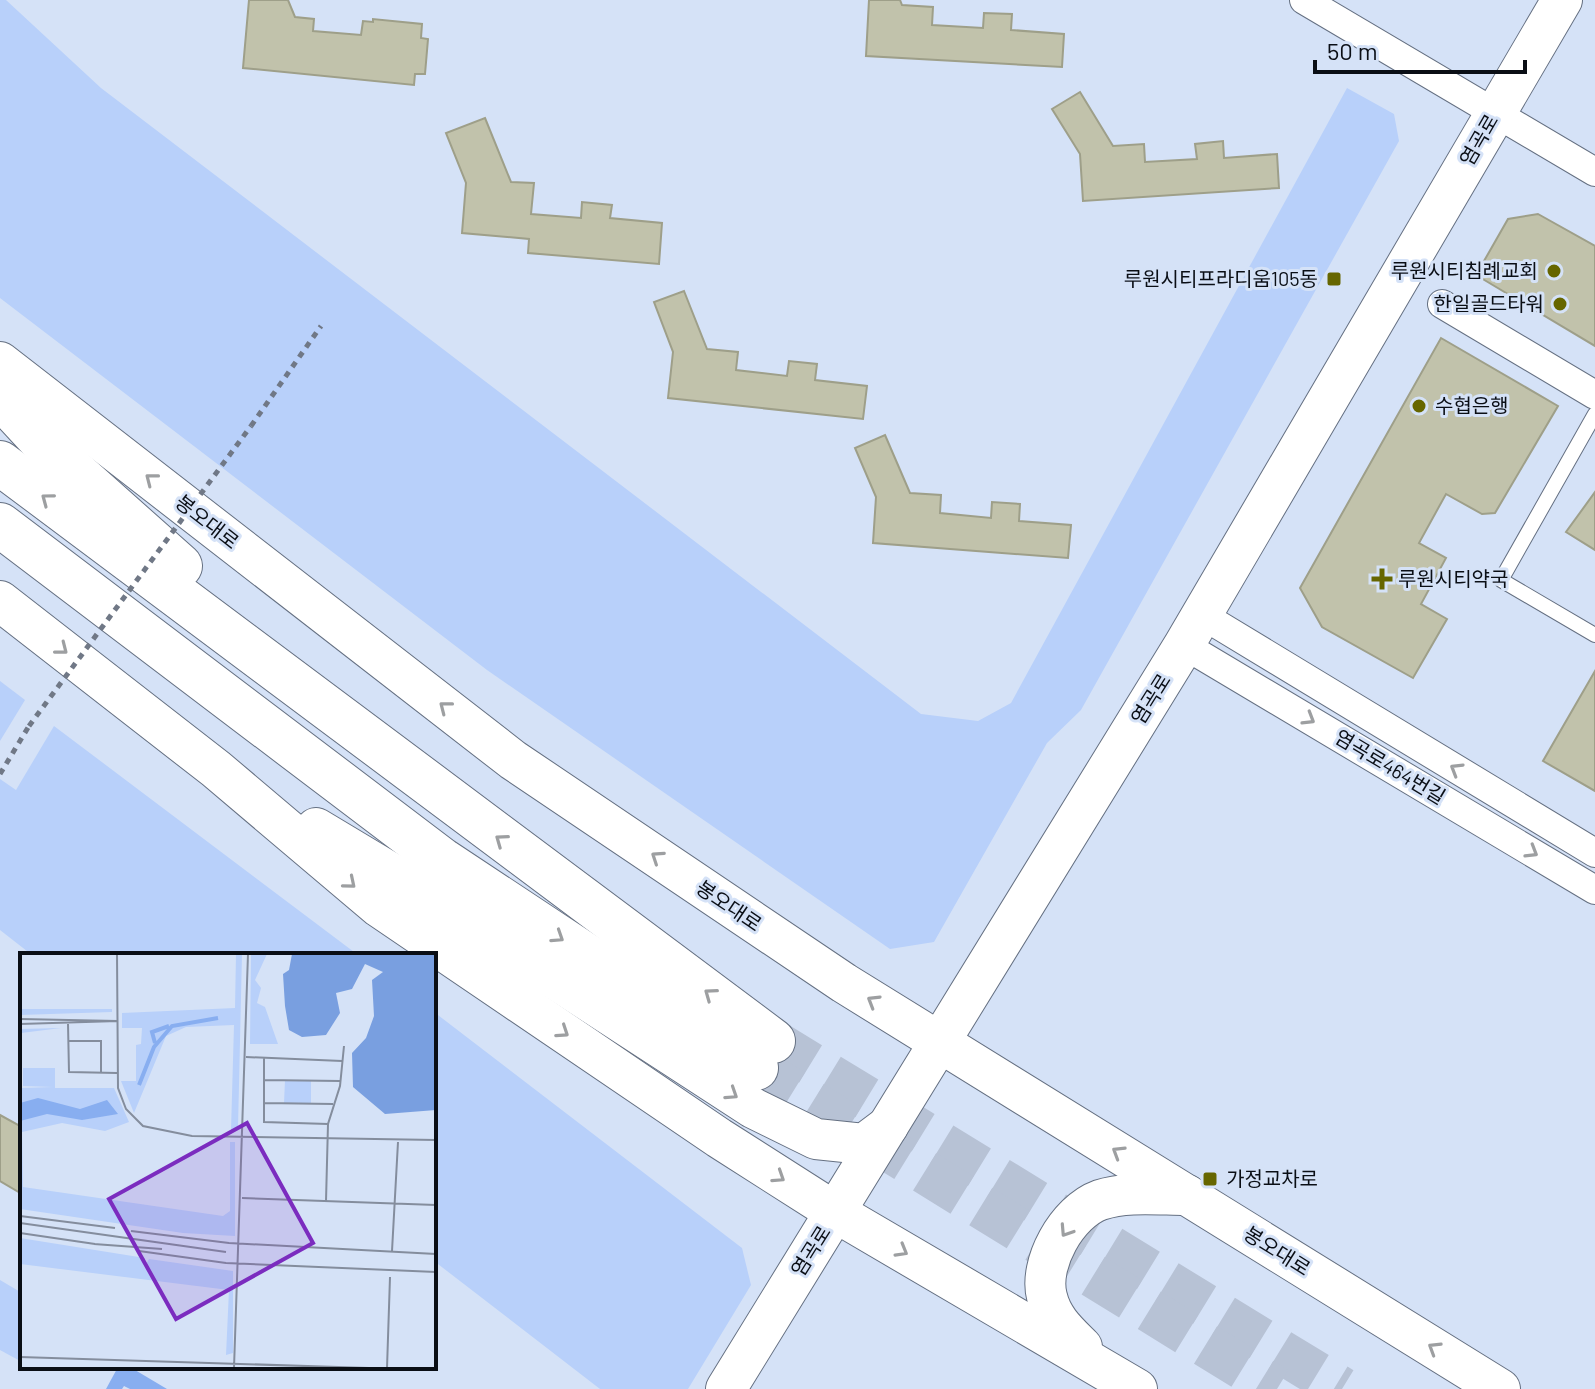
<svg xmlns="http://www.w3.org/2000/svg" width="1595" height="1389" font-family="Barlow,'Noto Sans KR',sans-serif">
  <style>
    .green { fill: #b8d0fa }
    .water { fill: #88aef0 }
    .building { fill: #c1c2ab; stroke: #9e9f89; stroke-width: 2 }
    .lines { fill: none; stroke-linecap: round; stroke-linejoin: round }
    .highway-tunnel { stroke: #b7c2d5; stroke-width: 44; stroke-dasharray: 44 22; stroke-linecap: butt }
    .lane-casing { stroke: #657082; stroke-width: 16 }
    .street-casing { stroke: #657082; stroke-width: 30 }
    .secondary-casing { stroke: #657082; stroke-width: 42 }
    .highway-casing { stroke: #657082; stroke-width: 46 }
    .path { stroke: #707886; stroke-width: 5; stroke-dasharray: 6 6; stroke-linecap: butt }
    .lane { stroke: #fff; stroke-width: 14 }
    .street { stroke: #fff; stroke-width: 28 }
    .secondary { stroke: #fff; stroke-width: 40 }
    .highway { stroke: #fff; stroke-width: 44 }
    .path-bridge { stroke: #707886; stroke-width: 5; stroke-dasharray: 6 6; stroke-linecap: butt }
    .oneway { stroke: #9d9fa1 }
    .poi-dot { fill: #660; stroke: #d5e2f7; stroke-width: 3 }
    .labels { text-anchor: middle; stroke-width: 6; stroke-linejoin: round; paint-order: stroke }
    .street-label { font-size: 20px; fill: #0a0e15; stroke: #d5e2f7 }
    .poi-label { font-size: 20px; fill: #0a0e15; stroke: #d5e2f7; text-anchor: end }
    .inset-river { fill: none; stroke: #88aef0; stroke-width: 4 }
    .inset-road { fill: none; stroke: #848d9d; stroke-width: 2 }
    .view { fill: #7b2cbf; fill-opacity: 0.15; stroke: #7b2cbf; stroke-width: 4 }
    .inset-edge { fill: none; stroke: #0a0e15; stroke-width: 4 }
  </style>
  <rect width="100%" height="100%" fill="#d5e2f7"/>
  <g class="green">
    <path d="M0,0H6L101,88L921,714L978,721L1011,703L1347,88L1394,114L1399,141L1081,710L1047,743L934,942L890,949L487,670L0,298Z"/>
    <path d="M0,681L25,700L0,741Z"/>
    <path d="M54,726L358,955H32L0,930V779L16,790Z"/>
    <path d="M434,1012L742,1248L751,1285L688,1389H600L434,1261Z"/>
    <path d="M0,1280L22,1293V1362L0,1350Z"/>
  </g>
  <path class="water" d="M118,1367H130L167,1389H130L124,1386L122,1389H106Z"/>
  <g class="building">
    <path d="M249,0H288L295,17L314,19L313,31L361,35L363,21L373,22V19L422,24L421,38L428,39L425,74H415L414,85L243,68Z"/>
    <path d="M869,0H900L902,5L933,7L932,25L983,28L984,13L1012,14L1011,30L1064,34L1062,67L866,56Z"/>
    <path d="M1080,92L1113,146L1144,144L1145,162L1197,159L1195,144L1223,141L1224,158L1277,154L1279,188L1083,201L1080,154L1052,109Z"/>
    <path d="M485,118L511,182L534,183L531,214L581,218L582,202L612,205L610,218L662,223L659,264L528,253L529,239L462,233L466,183L446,133Z"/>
    <path d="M1538,214L1595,246V346L1476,275L1508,219Z"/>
    <path d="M684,291L707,349L738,352L736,370L787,376L789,361L817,364L815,380L867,386L863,419L668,398L673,352L654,302Z"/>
    <path d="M1441,338L1558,406L1495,513L1482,514L1446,494L1419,543L1446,558L1421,604L1447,619L1413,678L1322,627L1300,588Z"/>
    <path d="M885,435L910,493L941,495L940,513L991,518L992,502L1020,504L1019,521L1071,525L1068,558L873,543L876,497L855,448Z"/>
    <path d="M1595,492V550L1566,532Z"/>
    <path d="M1595,671V791L1543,761Z"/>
    <path d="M0,1115L22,1127V1194L0,1181Z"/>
  </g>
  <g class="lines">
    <g class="highway-tunnel">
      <path d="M773,1041L1342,1389"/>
      <path d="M756,1068L1277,1389"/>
    </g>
    <g class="lane-casing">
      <path id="lane" d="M1595,414L1501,580L1595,635"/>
    </g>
    <g class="street-casing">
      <g id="street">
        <path d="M1304,0L1595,172"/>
        <path d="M1442,304L1595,395"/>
        <path d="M1202,615L1595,853"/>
        <path d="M1184,645L1595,890"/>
      </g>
    </g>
    <g class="secondary-casing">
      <g id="secondary">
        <path d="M0,362L513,760L844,983L1500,1389"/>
        <path d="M0,601L216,769L379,907L719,1138L835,1212L1137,1389"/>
        <path d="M316,828L401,879L753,1108L816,1139L864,1144L888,1126"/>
        <path d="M1082,1347C1067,1332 1052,1319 1047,1297C1038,1264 1067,1212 1100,1200C1127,1191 1159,1195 1187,1195"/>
        <path d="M726,1389L1184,645L1562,0"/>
      </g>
    </g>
    <g class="highway-casing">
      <g id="highway">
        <path d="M0,396L52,452L180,566"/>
        <path d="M0,463L773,1041"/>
        <path d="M0,525L442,860L756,1068"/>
      </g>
    </g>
    <g class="path">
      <path d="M251,426L321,326"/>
      <path d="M0,774L29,726"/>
    </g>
    <use href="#lane" class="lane"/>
    <use href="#street" class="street"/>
    <use href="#secondary" class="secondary"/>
    <use href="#highway" class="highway"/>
    <path class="path-bridge" d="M29,726L251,426"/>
  </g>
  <defs><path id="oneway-chevron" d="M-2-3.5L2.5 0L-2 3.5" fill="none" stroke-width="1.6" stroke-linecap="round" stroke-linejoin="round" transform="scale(2)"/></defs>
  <g class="oneway">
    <use href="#oneway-chevron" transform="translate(151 479) rotate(-142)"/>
    <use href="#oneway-chevron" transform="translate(47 499) rotate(-143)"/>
    <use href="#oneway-chevron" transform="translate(62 649) rotate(38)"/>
    <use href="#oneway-chevron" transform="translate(445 707) rotate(-142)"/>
    <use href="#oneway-chevron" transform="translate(1309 719) rotate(31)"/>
    <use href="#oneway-chevron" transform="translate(1456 769) rotate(-149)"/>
    <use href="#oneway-chevron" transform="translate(501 840) rotate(-144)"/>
    <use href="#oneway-chevron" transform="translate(1532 852) rotate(31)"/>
    <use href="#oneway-chevron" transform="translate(657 857) rotate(-146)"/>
    <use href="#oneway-chevron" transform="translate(350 883) rotate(40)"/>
    <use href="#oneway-chevron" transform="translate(558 937) rotate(33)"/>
    <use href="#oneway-chevron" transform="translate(710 994) rotate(-144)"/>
    <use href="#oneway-chevron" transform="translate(873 1001) rotate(-149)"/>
    <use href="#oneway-chevron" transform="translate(563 1032) rotate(34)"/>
    <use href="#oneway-chevron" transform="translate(732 1094) rotate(33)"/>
    <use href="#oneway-chevron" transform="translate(1118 1152) rotate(-148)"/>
    <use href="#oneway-chevron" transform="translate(779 1177) rotate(33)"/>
    <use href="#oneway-chevron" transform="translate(1066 1231) rotate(123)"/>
    <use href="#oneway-chevron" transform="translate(902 1251) rotate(30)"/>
    <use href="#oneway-chevron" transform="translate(1434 1348) rotate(-148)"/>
  </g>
  <g class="poi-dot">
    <circle cx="1554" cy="271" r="8"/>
    <rect x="1326" y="271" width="16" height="16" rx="4"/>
    <circle cx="1560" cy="304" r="8"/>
    <circle cx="1419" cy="406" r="8"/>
    <path d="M1378 567h8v8h8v8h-8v8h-8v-8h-8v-8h8z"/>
    <rect x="1202" y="1171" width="16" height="16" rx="4"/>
  </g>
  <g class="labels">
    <g class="street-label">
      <text transform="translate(1479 140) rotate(-60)" y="7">염곡로</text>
      <text transform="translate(207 522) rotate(38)" y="7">봉오대로</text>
      <text transform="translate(1151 699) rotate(-58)" y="7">염곡로</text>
      <text transform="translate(1390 767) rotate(31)" y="7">염곡로464번길</text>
      <text transform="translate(729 906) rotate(34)" y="7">봉오대로</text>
      <text transform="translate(811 1251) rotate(-58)" y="7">염곡로</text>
      <text transform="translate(1277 1251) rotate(32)" y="7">봉오대로</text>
    </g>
    <g class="poi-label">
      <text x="1538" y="278">루원시티침례교회</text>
      <text x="1318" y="286">루원시티프라디움105동</text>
      <text x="1544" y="311">한일골드타워</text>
      <text x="1435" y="413" text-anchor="start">수협은행</text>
      <text x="1398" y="586" text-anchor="start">루원시티약국</text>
      <text x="1226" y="1186" text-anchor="start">가정교차로</text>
    </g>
  </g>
  <g transform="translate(20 953)">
    <rect width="416" height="416" fill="#d5e2f7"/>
    <path d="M216,1H222L218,175L211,177L214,72L166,74L146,83L114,160L101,128H116V92L121,91L122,75H102V60L215,55ZM231,1H247L235,27L241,35L237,50L245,54L258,91H230ZM0,56H92V59L0,62ZM41,75L1,80L2,135L33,134L3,133V115H35V135H94L109,169L85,178L42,170L2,179L3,234L203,263L210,258V189H215V283L163,280L0,256V76ZM265,127H291V150H264ZM0,285L125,305V313L129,306L213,318V400L206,402L209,337L0,311Z" fill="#b8d0fa"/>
    <path d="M272,1H416V157L365,161L333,134L332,100L346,85L354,63L352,27L363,19L345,11L332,36L316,40L320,60L306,82L282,84L269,77L265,53L263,21L269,17Z" fill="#799fe0"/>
    <path d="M18,145L60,156L87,147L98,161L62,167L27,161L0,168V150Z" fill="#88aef0"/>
    <path class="inset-river" d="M135,90L132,79L149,73M119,132L134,94L152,73L198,65"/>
    <path class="inset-road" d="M97,1L98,135L106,156L123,173L172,183L416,187M0,66L97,68M0,71L98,68M48,71L49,119L97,120M48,88H81V120M226,104L322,108M244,104V169L308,171M244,127L320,128M244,150L313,151M222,245L416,252M306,248L308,171L320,133L324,93M0,263L95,275M0,270L206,299M111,278L209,290L416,301M0,280L75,291M74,291L142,296M119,298L206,310L416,319M372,298L378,189M0,404L349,415M214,415L228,1M367,415L370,324"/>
    <path class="view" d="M227,170L293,290L156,366L89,246Z"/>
    <rect width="416" height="416" class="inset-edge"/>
  </g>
  <path d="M1315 60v12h210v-12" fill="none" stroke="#0a0e15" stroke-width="4"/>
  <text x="1327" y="60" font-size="24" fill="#0a0e15" stroke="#d5e2f7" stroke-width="6" paint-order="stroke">50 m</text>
</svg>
